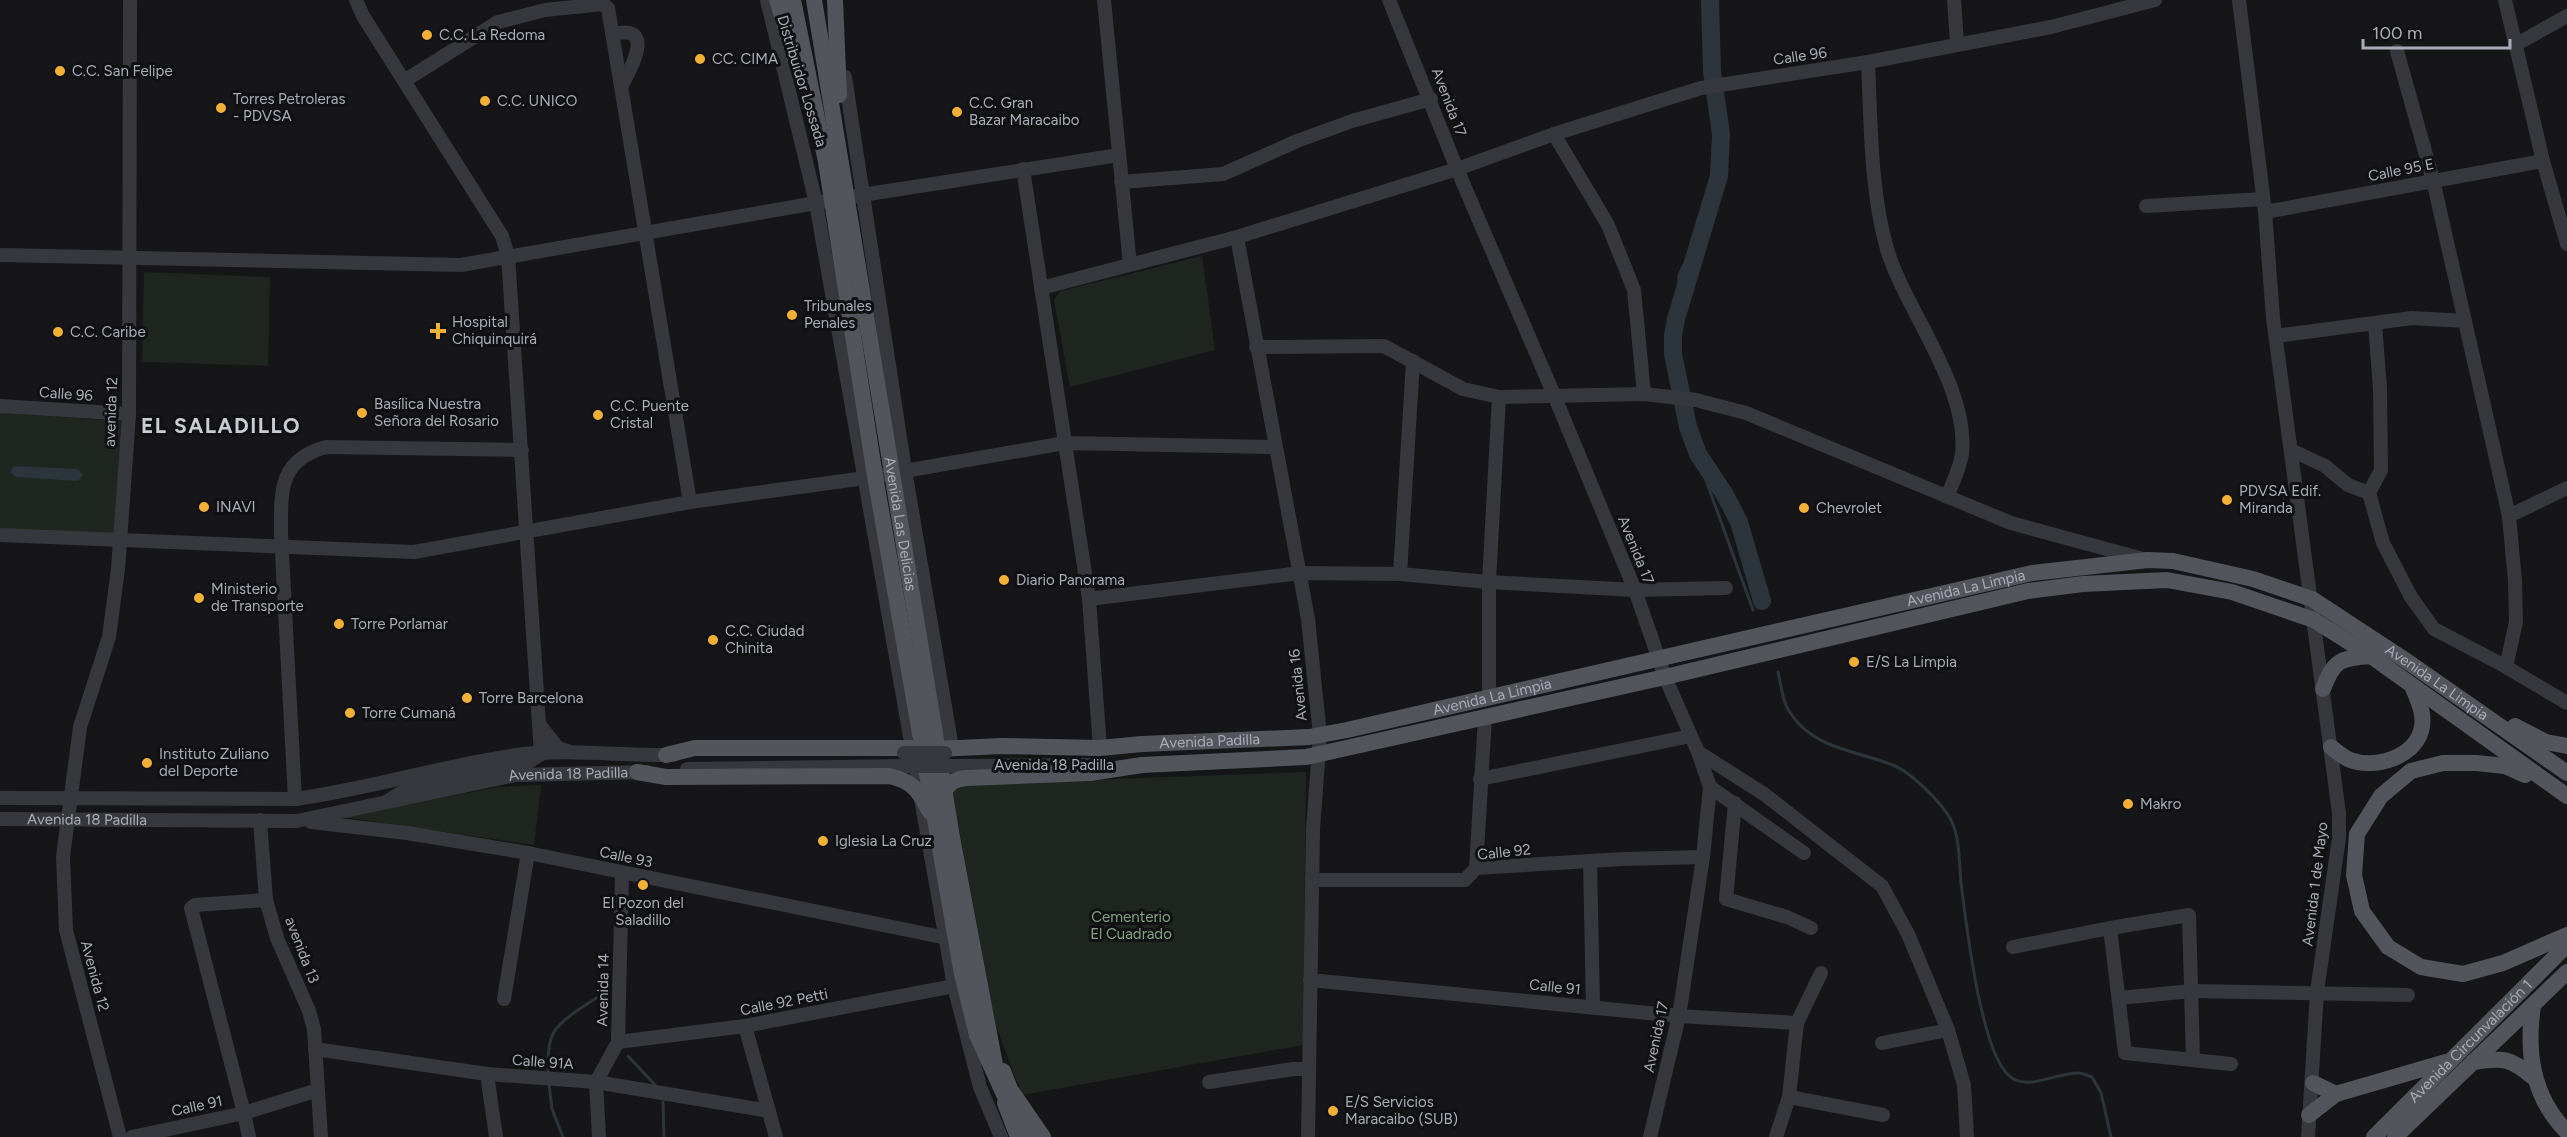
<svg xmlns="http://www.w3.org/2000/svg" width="2567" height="1137" font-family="Figtree,sans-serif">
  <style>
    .green { fill: #1e261f }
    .water { fill: #2c353c }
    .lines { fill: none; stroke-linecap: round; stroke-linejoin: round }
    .stream { stroke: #2c353c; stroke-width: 3 }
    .river { stroke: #2c353c; stroke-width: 18 }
    .minor { stroke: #37383d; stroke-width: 14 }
    .major { stroke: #53555c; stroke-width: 16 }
    .minor-bridge { stroke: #37383d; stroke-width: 14 }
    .major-bridge { stroke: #53555c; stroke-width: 16 }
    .poi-dot { fill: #f2b134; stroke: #111113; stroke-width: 2 }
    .labels { text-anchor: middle; stroke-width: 6; stroke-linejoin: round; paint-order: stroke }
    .poi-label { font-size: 15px; fill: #a8adb8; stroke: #111113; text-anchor: start }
    .street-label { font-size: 15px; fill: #a8adb8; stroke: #111113 }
    .park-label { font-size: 15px; fill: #7fa381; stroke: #111113 }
    .district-label { font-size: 21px; font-weight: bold; letter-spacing: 1.5px; fill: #c9ccd4; stroke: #111113 }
  </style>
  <rect width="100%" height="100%" fill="#161618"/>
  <g class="green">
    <path d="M1202,256L1215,350L1070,387L1054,300L1061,291Z"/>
    <path d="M144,272L270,277L268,366L142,362Z"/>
    <path d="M0,413L121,421L114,538L0,532Z"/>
    <path d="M1306,772L1303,1045L1022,1095L995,1023L951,785Z"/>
    <path d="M541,785L534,845L342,817L498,787Z"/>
  </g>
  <path class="water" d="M14,466L78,469L83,475L78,481L16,477L10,472Z"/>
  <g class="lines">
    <g class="stream">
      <path d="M1704,0L1713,81"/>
      <path d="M1676,394L1679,275L1723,187L1714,90"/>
      <path d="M1678,403L1753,610"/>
      <path d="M1778,672C1781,684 1782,701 1789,711C1813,750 1857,750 1895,766C1913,774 1942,803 1951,820C1960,837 1959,863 1961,883C1966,921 1981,1059 2012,1078C2030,1090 2059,1072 2079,1073C2083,1073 2088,1076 2092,1077L2101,1093L2111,1137"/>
      <path d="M628,1056L656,1086"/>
      <path d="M548,1074C548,1061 547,1044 554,1032C561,1019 592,1001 606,992"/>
      <path d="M549,1084L552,1109L563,1137"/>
      <path d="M663,1102L664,1137"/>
    </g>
    <path class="river" d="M1710,0L1712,71L1721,134L1719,176L1676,319L1673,335V354L1688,427L1698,454L1725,495L1739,522L1762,601"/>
    <g class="minor">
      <path d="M356,0L363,16L502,236L508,256L541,754L525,764L428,782L407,789L386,802"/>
      <path d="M767,0L816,203L954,986L980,1087L1001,1137"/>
      <path d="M1104,0L1130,265"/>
      <path d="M1389,0L1457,169L1554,395L1635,590L1665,677L1698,752L1710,787L1703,857L1679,1016L1650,1137"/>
      <path d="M1954,0L1957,43"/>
      <path d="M2239,0L2265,212L2273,318L2339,813V838L2317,992L2308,1137"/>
      <path d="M2505,0L2543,161L2567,244"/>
      <path d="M614,34C655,24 632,67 622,85"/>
      <path d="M2515,45L2567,16"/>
      <path d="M2397,51L2433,180L2509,516L2515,581L2516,622L2506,667"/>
      <path d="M1868,62C1871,124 1870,189 1887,249C1906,312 1969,386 1962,454C1960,468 1952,484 1947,497"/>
      <path d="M845,77L905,470L952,748"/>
      <path d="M404,81L498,22L545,10L603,4L608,8L690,502"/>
      <path d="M1554,134L1608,225L1634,290L1644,394"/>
      <path d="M1023,169L1089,599L1100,748L1091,749"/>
      <path d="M1121,182L1223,174L1297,141L1352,121L1431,99"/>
      <path d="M2146,206L2263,199"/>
      <path d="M2265,212L2543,161"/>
      <path d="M1237,237L1308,619L1320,735L1313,829L1308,1137"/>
      <path d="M0,255L461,265L862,195L1119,155"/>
      <path d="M1041,288L1237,237L1457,169L1554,134L1701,88L1868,62L2051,27L2155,0"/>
      <path d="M2375,324L2380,388L2381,470L2369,493L2383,543L2411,597L2434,629L2501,664L2567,703"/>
      <path d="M2276,336L2412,318L2465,321"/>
      <path d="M1256,347L1384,346L1463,389L1499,397L1644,394L1696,400L1746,413L2011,523L2143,559"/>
      <path d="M0,406L129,414"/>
      <path d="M2291,450L2325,466L2348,485L2369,493"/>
      <path d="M2509,516L2567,488"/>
      <path d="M0,535L414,552L690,502L865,478L1065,443L1275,447"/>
      <path d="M1400,574L1413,361"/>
      <path d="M1089,599L1300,573L1400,574L1489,582L1635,590L1726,588"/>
      <path d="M1489,698V582L1499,397"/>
      <path d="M539,724L558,748L570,752"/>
      <path d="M1698,752L1764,794L1882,886L1908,934L1948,1030L1964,1085L1967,1137"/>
      <path d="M947,766L1100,765"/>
      <path d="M687,769L907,766"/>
      <path d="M1480,779L1691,736"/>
      <path d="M1710,787L1804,853"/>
      <path d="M0,798L295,799C372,789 446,764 524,754C571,749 626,756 674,755"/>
      <path d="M295,799L281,534C281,492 278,460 326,447L522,450"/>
      <path d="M1735,803L1726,899L1787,917L1811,928"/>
      <path id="s1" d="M0,819L297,821L515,775L647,772"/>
      <path d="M260,820L266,900L277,938L309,1011L314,1029L321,1137"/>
      <path d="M311,822L407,833L528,853L947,938"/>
      <path d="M1590,861L1593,1007"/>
      <path d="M1476,868L1485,718"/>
      <path d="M1312,880H1465L1476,868L1623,859L1703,857"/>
      <path d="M266,900L195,905L191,908L244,1113L318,1090"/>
      <path d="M2013,947L2110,928"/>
      <path d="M1310,980L1679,1016L1797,1023"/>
      <path d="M2119,998L2192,991L2408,995"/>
      <path d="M504,999L528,853"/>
      <path d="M745,1026L776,1137"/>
      <path d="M618,1042L745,1026L954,986"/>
      <path d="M1882,1043L1948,1030"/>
      <path d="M315,1049L487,1074L596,1082L769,1111"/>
      <path d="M2193,1059L2189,915L2110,928L2125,1053L2231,1064"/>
      <path d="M487,1074L496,1137"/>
      <path d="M1209,1082L1293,1069H1309"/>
      <path d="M1789,1097L1883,1115"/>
      <path d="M120,1137L66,930L63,857L80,727L109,637L118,569L129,414L130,0"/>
      <path d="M132,1137L244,1113L249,1137"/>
      <path d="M599,1137L596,1082L618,1042L622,874"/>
      <path d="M1776,1137L1789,1097L1797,1023L1821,973"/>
    </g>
    <g class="major">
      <path d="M777,0L796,62"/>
      <path d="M793,0L826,162L875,476L936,825L962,974L977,1035"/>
      <path id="s2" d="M814,0L952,837L996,1070"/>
      <path d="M835,0L839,95"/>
      <path d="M2323,689C2334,660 2340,658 2371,656"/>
      <path d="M2515,726L2546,742L2567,746"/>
      <path d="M2331,747C2336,751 2343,757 2350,760C2375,769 2413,758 2421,731C2426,716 2418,700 2412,686"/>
      <path id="s3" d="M937,749L1002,746L1100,748L1142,744L1309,737L1347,730L2032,573L2148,560L2173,561L2253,579L2312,599L2411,664L2567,773"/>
      <path d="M666,755L695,748H919"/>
      <path d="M637,772L666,777L889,776C913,781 919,791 930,812"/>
      <path d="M2525,775L2505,766L2476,763H2443L2411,771L2381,796L2357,834L2354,875L2362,911L2388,947L2421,967L2463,974L2503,963L2567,935"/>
      <path d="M945,791C949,782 956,779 966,778L1090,773L1142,765L1306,757L1665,677L2028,591L2083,584L2167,580L2232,592L2314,620L2371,656L2567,796"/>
      <path d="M2533,1006C2526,1052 2533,1098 2567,1132"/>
      <path d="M2473,1062C2503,1057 2511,1058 2534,1078"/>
      <path d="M1003,1071L1010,1089L1043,1137"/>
      <path d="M2313,1083L2336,1094"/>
      <path d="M1005,1103L1018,1137"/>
      <path d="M2309,1115L2336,1094L2446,1062"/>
      <path id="s4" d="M2374,1137L2567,945"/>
      <path d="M2395,1137L2567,972"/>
    </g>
    <g class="minor-bridge">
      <path d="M904,753H945"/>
      <path d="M907,766H947"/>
    </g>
    <path class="major-bridge" d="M977,1035L1006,1099L1030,1137"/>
  </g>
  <g class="poi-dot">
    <circle cx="427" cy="35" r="6"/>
    <circle cx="700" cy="59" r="6"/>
    <circle cx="60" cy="71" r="6"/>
    <circle cx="485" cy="101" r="6"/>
    <circle cx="221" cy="108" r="6"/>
    <circle cx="957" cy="112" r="6"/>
    <circle cx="792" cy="315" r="6"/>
    <path d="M435 322h6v6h6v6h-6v6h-6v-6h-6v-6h6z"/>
    <circle cx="58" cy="332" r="6"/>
    <circle cx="362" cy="413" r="6"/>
    <circle cx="598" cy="415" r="6"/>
    <circle cx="2227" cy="500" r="6"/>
    <circle cx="204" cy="507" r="6"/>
    <circle cx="1804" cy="508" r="6"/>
    <circle cx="1004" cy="580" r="6"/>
    <circle cx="199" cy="598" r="6"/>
    <circle cx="339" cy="624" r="6"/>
    <circle cx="713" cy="640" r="6"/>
    <circle cx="1854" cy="662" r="6"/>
    <circle cx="467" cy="698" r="6"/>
    <circle cx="350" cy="713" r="6"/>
    <circle cx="147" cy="763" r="6"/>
    <circle cx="2128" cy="804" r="6"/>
    <circle cx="823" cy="841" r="6"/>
    <circle cx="643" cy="885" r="6"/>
    <circle cx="1333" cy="1111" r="6"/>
  </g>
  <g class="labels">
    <g class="poi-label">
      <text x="439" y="40">C.C. La Redoma</text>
      <text x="712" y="64">CC. CIMA</text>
      <text x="72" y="76">C.C. San Felipe</text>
      <text x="233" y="104">Torres Petroleras<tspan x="233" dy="17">- PDVSA</tspan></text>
      <text x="497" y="106">C.C. UNICO</text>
      <text x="969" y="108">C.C. Gran<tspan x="969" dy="17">Bazar Maracaibo</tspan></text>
      <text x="804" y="311">Tribunales<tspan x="804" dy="17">Penales</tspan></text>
      <text x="452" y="327">Hospital<tspan x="452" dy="17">Chiquinquirá</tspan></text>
      <text x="70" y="337">C.C. Caribe</text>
      <text x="374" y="409">Basílica Nuestra<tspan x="374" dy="17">Señora del Rosario</tspan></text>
      <text x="610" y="411">C.C. Puente<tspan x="610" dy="17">Cristal</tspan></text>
      <text x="2239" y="496">PDVSA Edif.<tspan x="2239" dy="17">Miranda</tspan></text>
      <text x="216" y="512">INAVI</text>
      <text x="1816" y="513">Chevrolet</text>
      <text x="1016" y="585">Diario Panorama</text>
      <text x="211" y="594">Ministerio<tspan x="211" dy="17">de Transporte</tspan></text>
      <text x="351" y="629">Torre Porlamar</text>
      <text x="725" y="636">C.C. Ciudad<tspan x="725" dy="17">Chinita</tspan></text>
      <text x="1866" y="667">E/S La Limpia</text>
      <text x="479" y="703">Torre Barcelona</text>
      <text x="362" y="718">Torre Cumaná</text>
      <text x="159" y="759">Instituto Zuliano<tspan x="159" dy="17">del Deporte</tspan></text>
      <text x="2140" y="809">Makro</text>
      <text x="835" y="846">Iglesia La Cruz</text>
      <text x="643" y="908" text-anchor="middle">El Pozon del<tspan x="643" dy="17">Saladillo</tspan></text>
      <text x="1345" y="1107">E/S Servicios<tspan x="1345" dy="17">Maracaibo (SUB)</tspan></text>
    </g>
    <g class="street-label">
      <text transform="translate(1800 56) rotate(-8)" y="5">Calle 96</text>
      <text transform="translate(802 81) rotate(73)" y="5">Distribuidor Lossada</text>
      <text transform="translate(1449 102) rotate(69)" y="5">Avenida 17</text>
      <text transform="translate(2401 170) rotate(-11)" y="5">Calle 95 E</text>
      <text transform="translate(66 394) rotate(4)" y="5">Calle 96</text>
      <text transform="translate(111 412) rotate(-88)" y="5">avenida 12</text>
      <text dy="5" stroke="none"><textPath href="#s2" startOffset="531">Avenida Las Delicias</textPath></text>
      <text transform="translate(1636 550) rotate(68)" y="5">Avenida 17</text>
      <text dy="5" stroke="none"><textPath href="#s3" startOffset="1046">Avenida La Limpia</textPath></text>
      <text dy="5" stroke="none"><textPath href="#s3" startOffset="1550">Avenida La Limpia</textPath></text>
      <text transform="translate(1298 685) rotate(-96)" y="5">Avenida 16</text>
      <text dy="5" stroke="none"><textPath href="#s3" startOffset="560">Avenida La Limpia</textPath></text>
      <text dy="5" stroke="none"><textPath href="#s3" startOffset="273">Avenida Padilla</textPath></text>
      <text x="1054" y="770">Avenida 18 Padilla</text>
      <text dy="5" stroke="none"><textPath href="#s1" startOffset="573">Avenida 18 Padilla</textPath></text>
      <text dy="5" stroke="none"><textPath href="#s1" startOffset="87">Avenida 18 Padilla</textPath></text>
      <text transform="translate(1504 852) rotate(-6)" y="5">Calle 92</text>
      <text transform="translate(626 857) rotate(12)" y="5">Calle 93</text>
      <text transform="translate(2315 884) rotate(-83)" y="5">Avenida 1 de Mayo</text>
      <text transform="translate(302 950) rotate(69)" y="5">avenida 13</text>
      <text transform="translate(95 976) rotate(75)" y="5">Avenida 12</text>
      <text transform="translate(1555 987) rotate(6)" y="5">Calle 91</text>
      <text transform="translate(603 990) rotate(-89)" y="5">Avenida 14</text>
      <text transform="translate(784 1002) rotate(-11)" y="5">Calle 92 Petti</text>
      <text transform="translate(1656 1037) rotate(-78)" y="5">Avenida 17</text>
      <text dy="5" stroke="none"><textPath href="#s4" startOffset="136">Avenida Circunvalación 1</textPath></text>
      <text transform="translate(543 1062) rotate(4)" y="5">Calle 91A</text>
      <text transform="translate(197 1106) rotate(-12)" y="5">Calle 91</text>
    </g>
    <g class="park-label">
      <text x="1131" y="922">Cementerio<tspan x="1131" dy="17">El Cuadrado</tspan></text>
    </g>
    <g class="district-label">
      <text x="221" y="433">EL SALADILLO</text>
    </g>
  </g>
  <path d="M2363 39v9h147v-9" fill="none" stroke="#a8adb8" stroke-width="3"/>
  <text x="2372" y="39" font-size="18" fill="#a8adb8" stroke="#111113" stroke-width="4.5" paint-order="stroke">100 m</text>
</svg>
